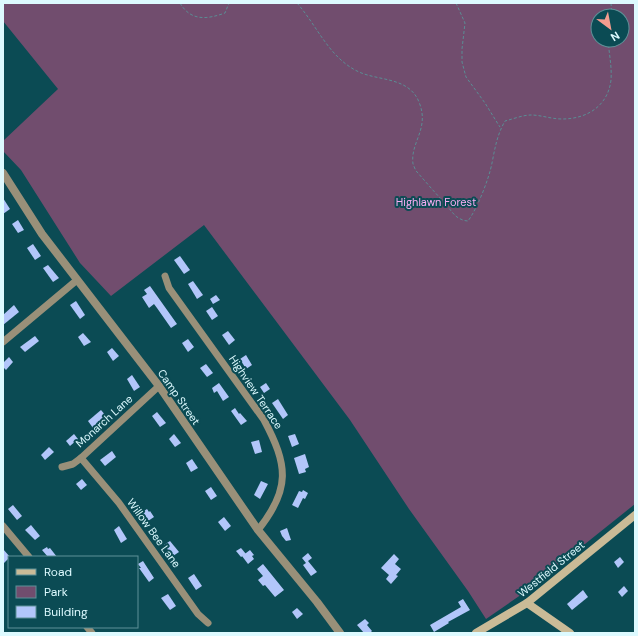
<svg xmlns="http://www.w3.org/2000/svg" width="638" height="636" font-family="'DM Sans',sans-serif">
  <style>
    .green { fill: #714d6e; fill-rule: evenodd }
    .building { fill: #b2c6fa }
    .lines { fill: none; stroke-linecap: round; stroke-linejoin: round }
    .path { stroke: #5a8d94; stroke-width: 1; stroke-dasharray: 3 2; stroke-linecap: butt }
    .minor { stroke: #999079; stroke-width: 7 }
    .tertiary { stroke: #999079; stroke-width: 8 }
    .secondary { stroke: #cabb97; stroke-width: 8 }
    .labels { text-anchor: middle; stroke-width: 4; stroke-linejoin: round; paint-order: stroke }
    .park-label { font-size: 11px; fill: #fbadf5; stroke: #0b4b54 }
    .street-label { font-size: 11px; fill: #ddfaff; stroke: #0b4b54 }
  </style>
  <rect width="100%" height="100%" fill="#0b4b54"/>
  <path class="green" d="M3,3H635V504L525,592L486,619L468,591L409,509L350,420L204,225L111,296L80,263L21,170L3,151V141L58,89L3,21ZM598,16H622V40H598Z"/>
  <g class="building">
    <path d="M3,198L10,209L3,214Z"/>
    <path d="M18,220L24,230L18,233L12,224Z"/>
    <path d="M33,244L41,256L35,260L27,248Z"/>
    <path d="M180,256L190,270L184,274L174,260Z"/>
    <path d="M48,265L59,278L53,282L43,268Z"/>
    <path d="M193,281L203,295L197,299L188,284Z"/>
    <path d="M150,286L177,324L171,328L157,308L154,304L149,308L142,297L147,294L144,290Z"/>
    <path d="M216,295L220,300L213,304L210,299Z"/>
    <path d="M76,301L85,315L80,319L70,305Z"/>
    <path d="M14,305L19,312L3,325V315Z"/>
    <path d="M212,307L218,316L212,320L206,311Z"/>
    <path d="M228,331L235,340L229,345L222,335Z"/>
    <path d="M83,333L91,342L84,346L78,337Z"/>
    <path d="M35,336L39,341L25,352L20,347Z"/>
    <path d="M188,339L194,347L188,352L182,343Z"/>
    <path d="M112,348L119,356L113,361L107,352Z"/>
    <path d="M246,355L252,365L246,369L240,359Z"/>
    <path d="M9,357L13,362L6,370L3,367V363Z"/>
    <path d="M206,364L213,373L207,377L200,368Z"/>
    <path d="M132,375L140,387L134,391L127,379Z"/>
    <path d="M219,383L229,397L223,401L217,391L214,393L212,388Z"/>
    <path d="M266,383L270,389L264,393L260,387Z"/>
    <path d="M278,399L288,415L283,419L272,403Z"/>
    <path d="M235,408L239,414L240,413L247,421L241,425L231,411Z"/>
    <path d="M101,410L106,416L93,428L88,421Z"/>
    <path d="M157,412L166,423L160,427L152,416Z"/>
    <path d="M74,434L78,439L70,446L66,441Z"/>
    <path d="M174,434L181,443L175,447L169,439Z"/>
    <path d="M295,434L299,444L292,447L288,436Z"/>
    <path d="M259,440L262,452L255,454L251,442Z"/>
    <path d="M49,447L54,452L45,460L41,455Z"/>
    <path d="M112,451L116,457L105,466L100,460Z"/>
    <path d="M305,454L309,467L305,469L306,472L299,474L294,458Z"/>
    <path d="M192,459L198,468L191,472L186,463Z"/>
    <path d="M82,479L87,485L81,490L76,484Z"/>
    <path d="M261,481L268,484L260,499L254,495Z"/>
    <path d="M211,487L217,496L211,500L205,491Z"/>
    <path d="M303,490L308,493L305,499L303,498L298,508L292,505L299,491L302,492Z"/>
    <path d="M13,505L22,516L17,520L8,509Z"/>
    <path d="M147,509L149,512L150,511L154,517L148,521L141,513Z"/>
    <path d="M224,517L231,526L225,531L218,522Z"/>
    <path d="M31,525L40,536L35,540L25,530Z"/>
    <path d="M119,526L127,539L121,543L114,530Z"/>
    <path d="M287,528L291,540L286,541L282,536L280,531Z"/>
    <path d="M170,541L179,552L173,556L164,545Z"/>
    <path d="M47,547L48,549L50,548L57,557H48L42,550Z"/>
    <path d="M241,548L246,554L241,557L236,551Z"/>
    <path d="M3,549L10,557L3,564Z"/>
    <path d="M250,550L254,555L252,556L254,559L248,564L242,556Z"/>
    <path d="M308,553L312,558L308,561L317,572L311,576L303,565L306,563L302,558Z"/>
    <path d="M394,554L399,559L395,564L401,569L396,575L398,576L391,584L386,579L389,575L381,568Z"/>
    <path d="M620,557L624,562L618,568L614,562Z"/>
    <path d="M143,561L154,578L149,582L139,568H141L138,564Z"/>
    <path d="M263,564L284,590L275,597L265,585L263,586L258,580L263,576L257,569Z"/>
    <path d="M194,574L202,586L196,590L188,578Z"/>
    <path d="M624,586L628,591L622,597L618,592Z"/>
    <path d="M583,590L588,597L572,610L567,604Z"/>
    <path d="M168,594L176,606L170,610L161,598Z"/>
    <path d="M463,599L470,610L448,622L449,623L434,632L430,625L461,607L458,602Z"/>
    <path d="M297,608L303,614L297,619L292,612Z"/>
    <path d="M365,619L369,623L367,625L372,631L370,633H364L357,625Z"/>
  </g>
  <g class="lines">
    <g class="path">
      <path d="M180,3C191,22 208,19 225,13L229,3"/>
      <path d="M297,3C318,27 329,58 359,72C379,81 409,77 419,102C430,129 410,142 413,164C414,166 415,170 417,172C426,182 435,193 445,203C449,208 452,213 457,217C460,219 464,221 468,221C477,209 489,179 492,163C495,148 497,135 505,121C513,119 523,115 531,115C541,115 551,119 562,119C587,119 608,106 611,80C612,67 609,53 608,40"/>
      <path d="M456,3L465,23L462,49V62L466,77L485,103L498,124L500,127"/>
      <path d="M611,3L612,16"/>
    </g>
    <g class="minor">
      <path d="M165,276L169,288L264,420C288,465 291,489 258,530"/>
      <path d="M3,342L77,280"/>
      <path d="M81,458L119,503L198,614L208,623"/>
      <path d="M62,467L73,464L81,458L159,386"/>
      <path d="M3,526L29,557"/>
      <path d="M87,627L92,633"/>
    </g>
    <path class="tertiary" d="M3,173L42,234L159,386L258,530L317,602L340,633"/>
    <g class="secondary">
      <path d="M527,603L570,633"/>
      <path d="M476,633L527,603L635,515"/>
    </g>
  </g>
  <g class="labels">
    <g class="park-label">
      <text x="436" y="206">Highlawn Forest</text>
    </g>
    <g class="street-label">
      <text transform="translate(256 392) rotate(56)" y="4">Highview Terrace</text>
      <text transform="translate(179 397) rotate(55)" y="4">Camp Street</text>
      <text transform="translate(104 421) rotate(-42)" y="4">Monarch Lane</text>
      <text transform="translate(154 533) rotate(54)" y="4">Willow Bee Lane</text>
      <text transform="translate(551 569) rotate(-39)" y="4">Westfield Street</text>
    </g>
  </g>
  <rect width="638" height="636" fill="none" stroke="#ddfaff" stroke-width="8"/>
  <rect x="8" y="556" width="130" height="72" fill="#0b4b54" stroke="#5f9198"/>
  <rect x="16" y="569" width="20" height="6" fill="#cabb97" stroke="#5f9198"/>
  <text x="44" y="576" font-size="12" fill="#ddfaff">Road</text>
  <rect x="16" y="586" width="20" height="12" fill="#714d6e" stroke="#5f9198"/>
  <text x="44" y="596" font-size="12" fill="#ddfaff">Park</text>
  <rect x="16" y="606" width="20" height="12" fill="#b2c6fa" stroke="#5f9198"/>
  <text x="44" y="616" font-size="12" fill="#ddfaff">Building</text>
  <g transform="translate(610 28) rotate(148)"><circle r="19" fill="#0b4b54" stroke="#5f9198"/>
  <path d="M0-3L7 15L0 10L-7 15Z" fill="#f59d8f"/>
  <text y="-6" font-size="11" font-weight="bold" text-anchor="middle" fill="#ddfaff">N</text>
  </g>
</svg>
